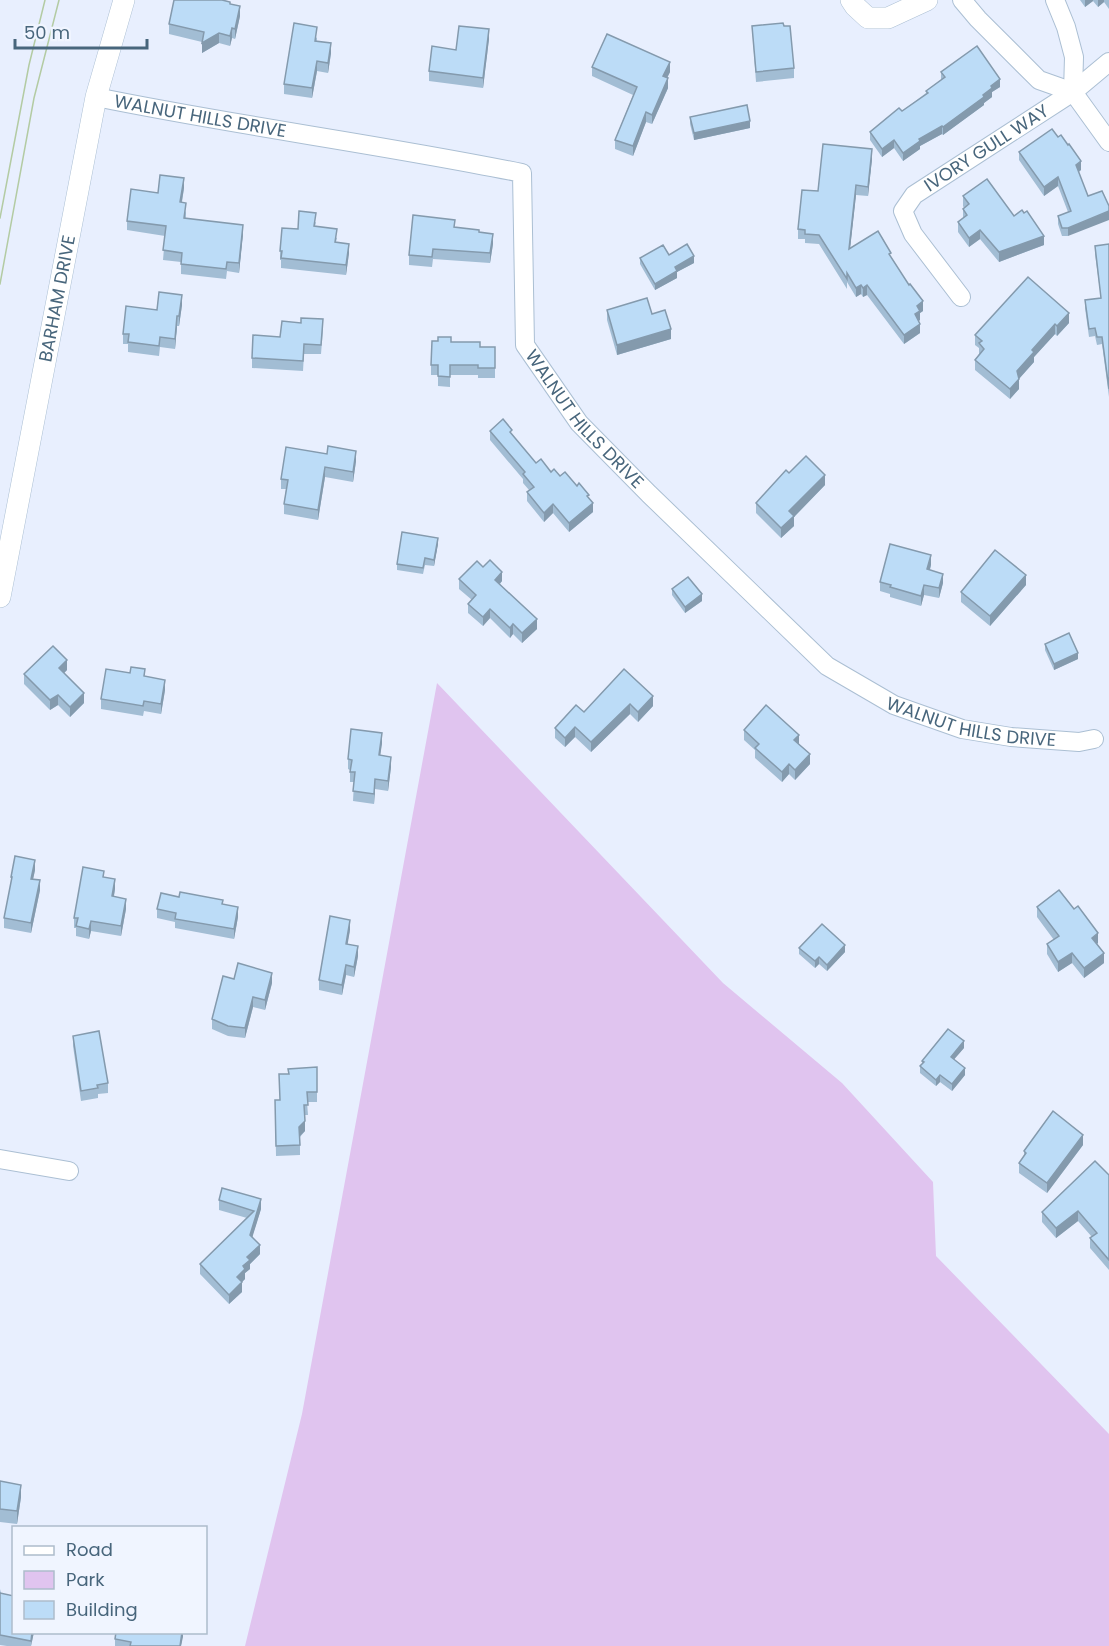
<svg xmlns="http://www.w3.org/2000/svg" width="1109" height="1646" font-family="Poppins,sans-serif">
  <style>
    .green { fill: #e0c4ef }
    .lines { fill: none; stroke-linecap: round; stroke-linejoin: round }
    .minor-casing { stroke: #abbfd3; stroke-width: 20 }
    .tertiary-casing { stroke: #abbfd3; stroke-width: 22 }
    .minor { stroke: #fff; stroke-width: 18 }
    .tertiary { stroke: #fff; stroke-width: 21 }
    .tram { stroke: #b3cba3; stroke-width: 1.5 }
    .wall { fill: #a2bdd4 }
    .shaded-wall { fill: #849aad }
    .building { fill: #bcdcf7; stroke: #849aad; stroke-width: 1.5 }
    .labels { text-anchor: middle; stroke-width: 6; stroke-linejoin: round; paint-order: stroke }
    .street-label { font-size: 18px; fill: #48667c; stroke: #f0f5ff }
  </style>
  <rect width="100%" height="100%" fill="#e8effe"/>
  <path class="green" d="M437,683L723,983L842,1083L933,1182L936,1256L1109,1434V1646H245L302,1414Z"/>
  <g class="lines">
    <g class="minor-casing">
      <g id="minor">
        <path d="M962,0L978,19L1039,80L1073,92"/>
        <path d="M1055,0L1066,27L1074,57L1073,92"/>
        <path d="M1073,92L1109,142"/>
        <path id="s1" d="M96,97C237,126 380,144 522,173L525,345L579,423L649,494L827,666L894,705L962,729L1011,737L1079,742L1094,739"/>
        <path id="s2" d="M961,297L913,234L903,211L914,195L1073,92L1109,62"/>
        <path d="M0,1159L69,1171"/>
      </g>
    </g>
    <g class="tertiary-casing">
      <g id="tertiary">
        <path d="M851,0L855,6L868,18H888L927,0"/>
        <path id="s3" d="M0,597L96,97L124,0"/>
      </g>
    </g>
    <use href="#minor" class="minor"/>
    <use href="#tertiary" class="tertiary"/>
    <g class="tram">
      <path d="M0,218L29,65L45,0"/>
      <path d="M0,284L34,98L59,0"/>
    </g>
  </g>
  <g class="wall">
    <path d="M1080,0H1109V9L1104,2L1098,7L1093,1L1085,7Z"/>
    <path d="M230,4L240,16L235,39L232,38L230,46L219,43L202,53V42L169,34V24Z"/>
    <path d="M752,26H784L794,68V78L756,82Z"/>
    <path d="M317,37V41L331,53L328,73L317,71L312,98L284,94V84Z"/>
    <path d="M489,39L483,88L429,81V71Z"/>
    <path d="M592,67L670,72L667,78L668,88L652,124L646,122L633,156L615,149V140L633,95L592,76Z"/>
    <path d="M941,72L1000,87L992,92V97L984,103V105L943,135L942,134L920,146V149L903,161L894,148L882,157L870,140V132L902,111L926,93V91L941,80Z"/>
    <path d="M690,117L750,128L694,140L690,124Z"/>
    <path d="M1019,152L1081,170L1079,172L1068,236H1062L1058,224V216L1068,212L1058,186L1044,196L1019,160Z"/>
    <path d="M872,159L868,196L856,195L850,249L891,257L923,311L920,313V320L918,321L920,333L904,344L867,295L863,297L861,294L856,297L847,282V289L819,244L805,243V239H798V229L818,191Z"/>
    <path d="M184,188L182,202L186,213V219L243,234L239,273L227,271L226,279L181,274V262L163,260L165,236L127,230V221L158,193Z"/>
    <path d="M963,196L1014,216L1044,245L999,262L980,239L969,247L958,232V222L963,218V209L964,208L963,206Z"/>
    <path d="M316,222L315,227L337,238L336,242L349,253L346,275L281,268V260H280V251L298,229Z"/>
    <path d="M455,227L479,232L493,244L490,263L433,259L432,267L409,265V255Z"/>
    <path d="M1109,244V397L1102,344L1097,345L1095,336L1089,337L1085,308V300L1101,298L1095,254V246Z"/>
    <path d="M669,255L694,263L677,272V278L655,290L640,264V258Z"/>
    <path d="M1028,277L1069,323L1057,336L1055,334L1034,357V362L1019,379V389L1010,399L975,370V360L979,354V348L975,345V335Z"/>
    <path d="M182,305L179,326H177L175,349L160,347L159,356L128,352V344H123V334L157,310Z"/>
    <path d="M607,310L652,314L671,339L617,355L607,320Z"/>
    <path d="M323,329L321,354H304L303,371L252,368V358L280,337Z"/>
    <path d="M451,342L480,347H495V378H478V375H450V387L438,386V375H431V365Z"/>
    <path d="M490,431L512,435L536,463L577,486L589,499L593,512L569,532L553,513L544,522L527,501V492L529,490L523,483V479L490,440Z"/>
    <path d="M286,447L356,461L353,482L325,477L318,520L284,514V504L286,489H281V479Z"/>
    <path d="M789,473L825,485L794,517V526L781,538L756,513V503Z"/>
    <path d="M438,544L434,566L425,565L423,574L397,570V564Z"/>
    <path d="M931,565L930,570L943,583L939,598L924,595L921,606L890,597V594L880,591V582Z"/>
    <path d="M483,567L502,581L500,584L537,629L522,643L513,634L510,638L490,618L483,626L468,613V604L472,600L459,589V579Z"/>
    <path d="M1026,585L990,626L961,602V592Z"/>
    <path d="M672,589L702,601L685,613L672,595Z"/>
    <path d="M1045,644L1078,659L1054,670L1045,650Z"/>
    <path d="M624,669L653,706L638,722L630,714L591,752L575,737L565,747L555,738V728L584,712Z"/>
    <path d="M67,670L64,673L84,703L70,717L58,705L50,710L24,684V674Z"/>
    <path d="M145,676L165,690L161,714L144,711L143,716L101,709V699Z"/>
    <path d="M744,730L799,744L810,764L795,780L789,774L782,782L755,758V750L744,740Z"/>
    <path d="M382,743L380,755L391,767L388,791L375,789L374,804L353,801L354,782H350V770L348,769V759Z"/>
    <path d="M35,870L33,879L40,890L31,933L4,928V918L11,886V877Z"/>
    <path d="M104,877L115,889L114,896L126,909L121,936L91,931L89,939L76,936V928H74V918Z"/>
    <path d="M223,905L238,917L234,939L175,928V922L157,918V909Z"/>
    <path d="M1037,907L1098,943L1097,944L1104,963L1084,978L1072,963L1058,972L1047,954V944L1054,940L1037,917Z"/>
    <path d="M350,930L347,944L358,956L354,977L346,975L342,995L319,990V980Z"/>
    <path d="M799,948L845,952L827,971L819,964L815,968L799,954Z"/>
    <path d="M234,979L272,983L265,1010L253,1007L245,1038L228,1036L212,1029V1019Z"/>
    <path d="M73,1036L108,1083V1093L98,1094V1098L81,1101L73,1046Z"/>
    <path d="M964,1048L954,1059L965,1075L952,1091L940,1082L936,1086L920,1073V1066L922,1064V1061Z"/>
    <path d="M317,1067V1102H307L308,1115H305V1131L300,1137V1155L276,1156L275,1100H280L289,1074Z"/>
    <path d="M1083,1145L1047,1193L1019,1173V1163L1024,1157V1151Z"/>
    <path d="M1109,1175V1270L1090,1248V1238L1092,1237L1078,1221L1056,1238L1042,1222V1212Z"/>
    <path d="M219,1200L261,1209L252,1237L260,1254L250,1264V1269L245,1273V1279L242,1282V1292L229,1304L200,1274V1264L247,1218L219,1210Z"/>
    <path d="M0,1481L21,1497L17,1524L0,1522Z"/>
    <path d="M0,1589L1,1593L34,1632L31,1646H7L0,1645Z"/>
    <path d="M183,1632L181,1646H115V1639Z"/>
  </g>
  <g class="shaded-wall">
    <path d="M1085,0H1093V1L1085,7Z"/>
    <path d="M1098,0H1104V2L1098,7Z"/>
    <path d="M240,6V16L235,39V29Z"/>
    <path d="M232,28V38L230,46V36Z"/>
    <path d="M489,29V39L483,88V78Z"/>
    <path d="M219,33V43L202,53V43Z"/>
    <path d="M331,43V53L328,73V63Z"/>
    <path d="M317,61V71L312,98V88Z"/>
    <path d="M670,62V72L663,86V76Z"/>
    <path d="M668,78V88L652,124V115Z"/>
    <path d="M1000,79V87L992,92V97L984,103V105L943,135V127L983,95L991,86Z"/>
    <path d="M646,112V122L633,156V146Z"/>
    <path d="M750,121V128L694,140V133Z"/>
    <path d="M942,126V134L920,146V149L903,161V153L919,139Z"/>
    <path d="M894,140V148L882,157V149Z"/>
    <path d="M872,149V159L868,196V187Z"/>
    <path d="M1081,161V170L1076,173V165Z"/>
    <path d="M1058,177V186L1044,196V187Z"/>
    <path d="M184,178V188L180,212V202Z"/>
    <path d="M856,185V195L849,258V249Z"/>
    <path d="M1109,211V220L1068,236V228Z"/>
    <path d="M243,225V234L239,273V263Z"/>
    <path d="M980,230V239L969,247V238Z"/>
    <path d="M493,234V244L490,263V253Z"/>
    <path d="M1044,236V245L999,262V252Z"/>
    <path d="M349,244V253L346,275V265Z"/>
    <path d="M694,256V263L677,272V278L655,290V284L675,267Z"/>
    <path d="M861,285V294L856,297V288Z"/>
    <path d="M867,285V295L863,297V288Z"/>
    <path d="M182,295V305L179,326V316Z"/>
    <path d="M923,301V311L920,313V320L915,324V314L917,306Z"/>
    <path d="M1069,313V323L1057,336V326Z"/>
    <path d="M177,316V326L175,349V339Z"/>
    <path d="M920,324V333L904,344V335Z"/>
    <path d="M1055,324V334L1034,357V362L1017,381V371L1032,350Z"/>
    <path d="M671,329V339L617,355V345Z"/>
    <path d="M1019,379V389L1010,399V389Z"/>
    <path d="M356,451V461L353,482V472Z"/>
    <path d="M325,467V477L318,520V510Z"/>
    <path d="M825,475V485L794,517V526L781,538V528L789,511Z"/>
    <path d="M593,503V512L569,532V523Z"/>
    <path d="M553,504V513L544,522V513Z"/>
    <path d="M438,538V544L434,566V560Z"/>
    <path d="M931,555V565L927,579V569Z"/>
    <path d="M502,572V581L495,589V580Z"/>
    <path d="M943,574V583L939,598V588Z"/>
    <path d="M1026,575V585L990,626V616Z"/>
    <path d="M924,585V595L921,606V596Z"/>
    <path d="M702,594V601L685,613V607Z"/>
    <path d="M490,609V618L483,626V617Z"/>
    <path d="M537,619V629L522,643V633Z"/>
    <path d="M513,624V634L510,638V628Z"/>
    <path d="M1078,653V659L1054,670V664Z"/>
    <path d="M67,660V670L59,678V668Z"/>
    <path d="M165,680V690L161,714V704Z"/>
    <path d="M84,693V703L70,717V707Z"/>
    <path d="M58,695V705L50,710V700Z"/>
    <path d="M653,696V706L638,722V712Z"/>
    <path d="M630,704V714L591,752V742Z"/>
    <path d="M575,727V737L565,747V738Z"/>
    <path d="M382,733V743L379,765V755Z"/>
    <path d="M799,735V745L794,740Z"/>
    <path d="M810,754V764L795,780V770Z"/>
    <path d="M391,757V767L388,791V781Z"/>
    <path d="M789,764V774L782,782V772Z"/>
    <path d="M375,779V789L374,804V794Z"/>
    <path d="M35,860V870L31,889V879Z"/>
    <path d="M115,879V889L112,906V896Z"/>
    <path d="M40,880V890L31,933V923Z"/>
    <path d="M126,899V909L121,936V926Z"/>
    <path d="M238,907V917L234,939V929Z"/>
    <path d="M350,920V930L346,954V944Z"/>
    <path d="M91,921V931L89,939V929Z"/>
    <path d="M1098,933V943L1092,948V938Z"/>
    <path d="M845,945V952L827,971V965Z"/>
    <path d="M358,946V956L354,977V967Z"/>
    <path d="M1072,953V963L1058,972V962Z"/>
    <path d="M1104,953V963L1084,978V968Z"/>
    <path d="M819,957V964L815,968V961Z"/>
    <path d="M346,965V975L342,995V985Z"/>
    <path d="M272,973V983L265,1010V1000Z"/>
    <path d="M253,997V1007L245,1038V1028Z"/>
    <path d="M964,1041V1048L951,1063V1057Z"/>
    <path d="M965,1068V1075L952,1091V1084Z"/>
    <path d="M940,1075V1082L936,1086V1080Z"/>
    <path d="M305,1121V1131L299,1137V1127Z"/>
    <path d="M1083,1135V1145L1047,1193V1183Z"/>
    <path d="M261,1199V1209L250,1245V1235Z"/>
    <path d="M1078,1211V1221L1056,1238V1228Z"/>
    <path d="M260,1245V1254L250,1264V1269L245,1273V1279L237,1287V1277L247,1257Z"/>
    <path d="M242,1282V1292L229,1304V1295Z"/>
    <path d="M21,1485V1497L17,1524V1511Z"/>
    <path d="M32,1632H34L31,1646Z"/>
    <path d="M182,1632H183V1637L181,1646H180Z"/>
  </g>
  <g class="building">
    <path d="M174,0H222L230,2V4L240,6L235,29L232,28L230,36L219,33L202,43L204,32L169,24Z"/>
    <path d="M294,23L317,27L315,41L331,43L328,63L317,61L312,88L284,84Z"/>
    <path d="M783,23L784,26H790L794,68L756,72L752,26Z"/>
    <path d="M459,26L489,29L483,78L429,71L432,46L456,50Z"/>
    <path d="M607,34L670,62L663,76L668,78L652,115L646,112L633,146L615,140L637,87L592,67Z"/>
    <path d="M977,46L1000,79L991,86L992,88L983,95L984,97L943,127L942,126L919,139L920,141L903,153L894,140L882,149L870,132L899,108L902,111L928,93L926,91L945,77L941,72Z"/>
    <path d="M747,105L750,121L694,133L690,117Z"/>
    <path d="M1052,129L1058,137L1061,135L1068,145L1069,144L1081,161L1076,165L1088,196L1102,191L1109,206V211L1068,228H1062L1058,216L1071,211L1058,177L1044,187L1019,152Z"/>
    <path d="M823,144L872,149L868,187L856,185L849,249L878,231L891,253L889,254L909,285L910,284L923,301L917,306L920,311L915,314L920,324L904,335L867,285L863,288L861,285L856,288L847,273V279L819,235L805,234V230L798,229L802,190L818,191Z"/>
    <path d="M160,175L184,178L180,202L186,203L184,218L243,225L239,263L227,262L226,269L181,264L182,253L163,250L166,226L127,221L131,189L158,193Z"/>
    <path d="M987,179L1014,216L1022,210L1024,213L1027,211L1044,236L999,252L980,230L969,238L958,222L967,215L963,209L969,204L963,196Z"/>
    <path d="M299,211L316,213L314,226L337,229L335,242L349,244L346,265L281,258L282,251H280L282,228L298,229Z"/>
    <path d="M413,215L455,220L454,227L479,230V232L493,234L490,253L433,249L432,257L409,255Z"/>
    <path d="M687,244L694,256L675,267L677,271L655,284L640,258L663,245L669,255Z"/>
    <path d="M1109,244V389L1102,337H1097L1095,328L1089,329L1085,300L1101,298L1095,246Z"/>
    <path d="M1028,277L1069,313L1057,326L1055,324L1032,350L1034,352L1017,371L1019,379L1010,389L975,360L984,349L979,343L982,341L975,335Z"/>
    <path d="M159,292L182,295L179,316H177L175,339L160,337L159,346L128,342L129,334H123L126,306L157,310Z"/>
    <path d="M647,298L652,314L665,310L671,329L617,345L607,310Z"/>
    <path d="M301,318L323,319L321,345L304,344L303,361L252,358L253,335L280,337L282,321L301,323Z"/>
    <path d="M438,337H451V342H480V347H495V368H478V365H450V377L438,376V365H431L432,341H438Z"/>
    <path d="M503,419L512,430L510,432L536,463L541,459L551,472L554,469L560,476L565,472L577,486L579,483L589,495L587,496L593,503L569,523L553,504L544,513L527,492L534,487L523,474L525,472L490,431Z"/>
    <path d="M328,446L356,451L353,472L325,467L318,510L284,504L288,480L281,479L286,447L327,454Z"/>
    <path d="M806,456L825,475L789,511L794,516L781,528L756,503L786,470L789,473Z"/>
    <path d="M402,532L438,538L434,560L425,558L423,568L397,564Z"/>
    <path d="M890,544L931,555L927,569L943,574L939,588L924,585L921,596L890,587L891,585L880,582Z"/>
    <path d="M995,550L1026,575L990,616L961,592Z"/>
    <path d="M490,560L502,572L495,580L537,619L522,633L513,624L510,628L490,609L483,617L468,604L476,595L459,579L477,561L483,567Z"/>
    <path d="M688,577L702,594L685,607L672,589Z"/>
    <path d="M1069,633L1078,653L1054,664L1045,644Z"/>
    <path d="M53,646L67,660L59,668L84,693L70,707L58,695L50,700L24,674Z"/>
    <path d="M131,667L145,669L144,676L165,680L161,704L144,701L143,706L101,699L106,669L130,673Z"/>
    <path d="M624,669L653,696L638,712L630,704L591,742L575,727L565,738L555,728L576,705L584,712Z"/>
    <path d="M766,705L799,735L794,740L810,754L795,770L789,764L782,772L755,748L759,744L744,730Z"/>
    <path d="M351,729L382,733L379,755L391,757L388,781L375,779L374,794L353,791L355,772H350L352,760L348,759Z"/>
    <path d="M15,856L35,860L31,879L40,880L31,923L4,918L12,877H11Z"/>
    <path d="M83,867L104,871L103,877L115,879L112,896L126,899L121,926L91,921L89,929L76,926L78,918H74Z"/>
    <path d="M1059,890L1074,909L1078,906L1098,933L1092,938L1104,953L1084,968L1072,953L1058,962L1047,944L1059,936L1037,907Z"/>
    <path d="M180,892L223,900L222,904L238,907L234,929L175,919L176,913L157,909L161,893L179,897Z"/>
    <path d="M330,916L350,920L346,944L358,946L354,967L346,965L342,985L319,980Z"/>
    <path d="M822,924L845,945L827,965L819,957L815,961L799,948Z"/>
    <path d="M238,963L272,973L265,1000L253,997L245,1028L228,1026L212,1019L223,976L234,979Z"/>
    <path d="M948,1029L964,1041L951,1057L965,1068L952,1084L940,1075L936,1080L920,1066L924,1062L922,1061Z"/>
    <path d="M99,1031L108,1083L97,1085L98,1088L81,1091L73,1036Z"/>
    <path d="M317,1067V1092H307L308,1105H304L305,1121L299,1127L300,1145L276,1146L275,1100H280L279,1074H289L288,1069Z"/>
    <path d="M1053,1111L1083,1135L1047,1183L1019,1163L1026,1153L1024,1151Z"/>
    <path d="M1095,1161L1109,1175V1260L1090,1238L1097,1233L1078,1211L1056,1228L1042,1212Z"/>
    <path d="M222,1188L261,1199L250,1235L260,1245L247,1257L250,1260L243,1266L245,1269L237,1277L242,1282L229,1295L200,1264L254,1211L219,1200Z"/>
    <path d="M0,1481L21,1485L17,1511L0,1509Z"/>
    <path d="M0,1593L14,1596V1632H32L31,1641L0,1635Z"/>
    <path d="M116,1632H182L180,1646H130L131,1642L115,1639Z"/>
  </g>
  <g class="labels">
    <g class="street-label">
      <text dy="6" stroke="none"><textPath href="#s1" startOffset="106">WALNUT HILLS DRIVE</textPath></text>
      <text dy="6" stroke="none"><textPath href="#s2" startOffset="210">IVORY GULL WAY</textPath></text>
      <text dy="6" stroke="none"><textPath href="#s3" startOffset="304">BARHAM DRIVE</textPath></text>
      <text dy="6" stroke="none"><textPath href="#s1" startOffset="700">WALNUT HILLS DRIVE</textPath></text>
      <text dy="6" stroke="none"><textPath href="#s1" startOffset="1204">WALNUT HILLS DRIVE</textPath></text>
    </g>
  </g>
  <rect x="12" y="1526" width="195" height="108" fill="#f0f5ff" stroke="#adbccb" stroke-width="1.5"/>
  <rect x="24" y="1546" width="30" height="9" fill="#ffffff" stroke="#adbccb" stroke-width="1.5"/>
  <text x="66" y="1556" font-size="18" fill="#48667c">Road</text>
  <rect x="24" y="1571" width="30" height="18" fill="#e0c4ef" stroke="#adbccb" stroke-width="1.5"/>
  <text x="66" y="1586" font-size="18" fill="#48667c">Park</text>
  <rect x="24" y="1601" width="30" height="18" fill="#bcdcf7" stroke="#adbccb" stroke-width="1.5"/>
  <text x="66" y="1616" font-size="18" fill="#48667c">Building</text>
  <path d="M15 39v9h132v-9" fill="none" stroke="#48667c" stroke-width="3"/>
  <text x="24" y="39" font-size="18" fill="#48667c" stroke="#f0f5ff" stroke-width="4.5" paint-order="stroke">50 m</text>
</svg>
